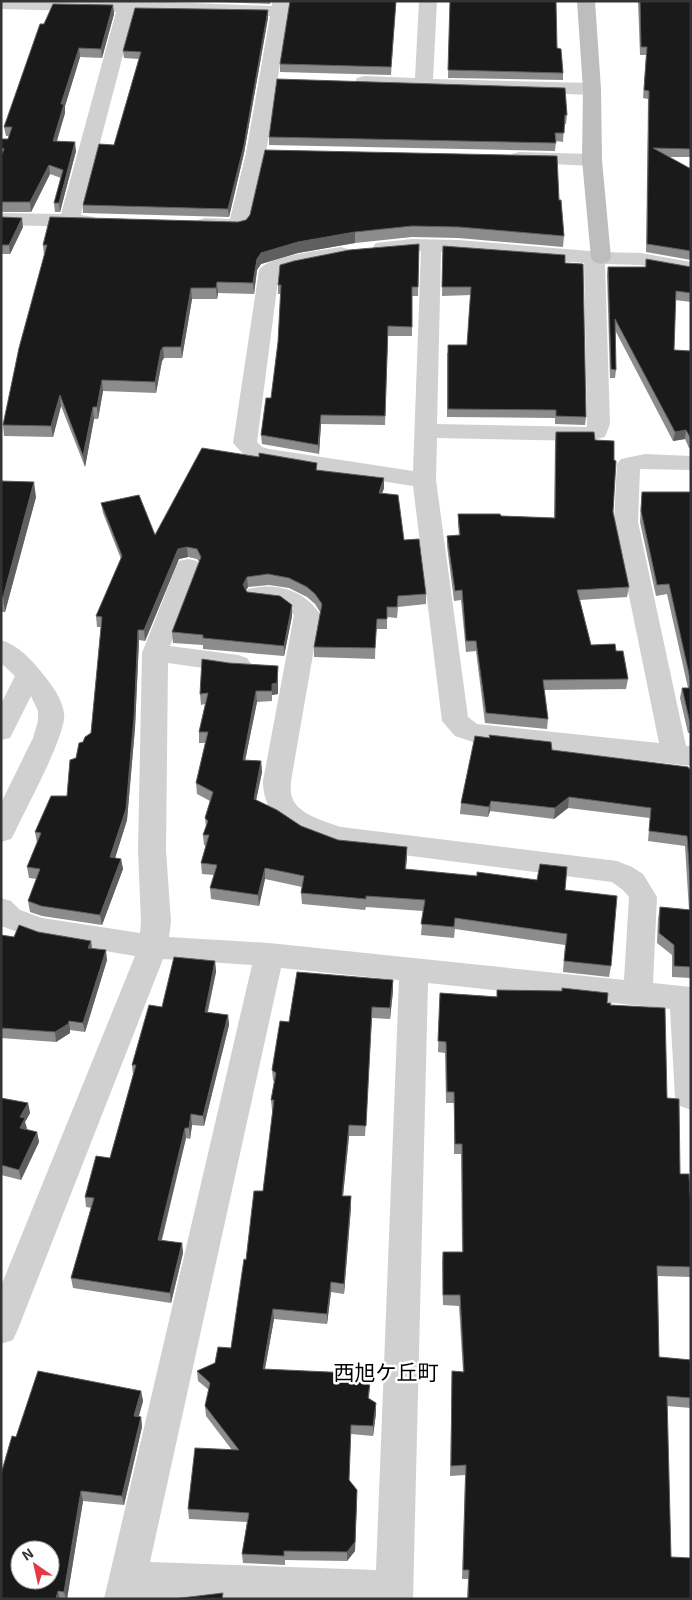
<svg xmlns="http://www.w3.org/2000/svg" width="692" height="1600" font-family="'Exo 2','Noto Sans JP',sans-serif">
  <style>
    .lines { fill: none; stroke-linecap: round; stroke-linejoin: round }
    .street { fill: #d0d0d0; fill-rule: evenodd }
    .secondary { fill: #bdbdbd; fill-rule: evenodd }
    .wall { fill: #8c8c8c }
    .shaded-wall { fill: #5f5f5f }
    .building { fill: #1a1a1a; stroke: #5f5f5f; fill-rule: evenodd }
    .labels { text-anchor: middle; stroke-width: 5; stroke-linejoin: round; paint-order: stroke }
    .near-quarter-label { font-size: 21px; fill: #000; stroke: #fff }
  </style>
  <rect width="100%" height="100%" fill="#fff"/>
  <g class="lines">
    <g class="street">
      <path d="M1,1H137L272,6V1H290L266,153L249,225L246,229C232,233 212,232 198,228L195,224L198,220L205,218L230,219L246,153L270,16L134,13L81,215L94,217L97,221L94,225L87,227L1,225V213L61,214L116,12L1,9Z"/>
      <path d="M419,1H437L433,79L592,83L599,85L601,89L599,93L592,95L357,86L355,82L357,78L364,76L415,78Z"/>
      <path d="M519,152L592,154L599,156L602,160L599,164L592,166L512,162L509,158L512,154Z"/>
      <path d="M412,239L458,240L601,252L641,253L691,262V274L641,265L605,264L610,424L605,437L588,441L437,438L436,480L468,717L477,724L659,743L614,522L617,464L621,459L645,454L691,456V470L640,469L638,522L686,746H691V766L473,742L455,736L442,721L413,486L265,463L246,457L233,443L259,270C268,256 323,250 341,247L348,249L351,253L348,257L298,266L279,273L257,442L262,447L269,449L413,471L421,251L383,253L376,251L373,247L376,243ZM441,252L584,263L587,427L437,424Z"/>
      <path d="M188,559L197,561L200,567L170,646L238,655L247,658L251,664L247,670L238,673L168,663L166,850L171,922L169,937L269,943L624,980L629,897L623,890L612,882L341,847C305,837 263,826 263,781L294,615C281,601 265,605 248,601L245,595L248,589C276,582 304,590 320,614L291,781C291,786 290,792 292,797C297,814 326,822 341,827L617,861L632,867L643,874L657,897L653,983L691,987V1110L680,1106L675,1097L670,1009L428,983L413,1599H104L252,965L163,959L18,1329L13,1340L1,1344V1286L135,956L40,940L1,926V898L11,901L20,910L42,918L140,933L141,922L138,850L142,653L176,567L179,561ZM281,968L399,980L376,1570L150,1562Z"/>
      <path d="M1,640C18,645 32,660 42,673C51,684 62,698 64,713C68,732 25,810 15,832L11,839L1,842V803L33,738L38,721V711L31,696L10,738L1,740V704L15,676L1,663Z"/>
    </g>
    <path class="secondary" d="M577,1H595L601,89L602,160L611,258L608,262L601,264L594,262L591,258L582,160L583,89Z"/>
  </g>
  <g class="wall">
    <path d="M194,1H271L270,4Z"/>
    <path d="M396,1L391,75L280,72V64Z"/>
    <path d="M450,1L557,48L563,73V80L448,78Z"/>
    <path d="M638,1H691V157H668L691,169V260L646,252L648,99L643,98L646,55H640Z"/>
    <path d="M113,5L114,14L102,58L80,57L65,106V113L57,141L76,151L60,212H55L54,203L61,178L50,174L31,212H1V139H8L9,136H6L4,127L44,24Z"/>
    <path d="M268,18L244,153L229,217L83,213V205L114,145L139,59L124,58L123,51Z"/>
    <path d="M567,115L566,124H564L563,142L556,141L555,151L269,145V137Z"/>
    <path d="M559,200L564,236L563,247L458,238L412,237L355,243L298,253L261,264L257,270L254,294L218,293L217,299H192L182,358H164L162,361L156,393L103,391L98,419H94L85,467L61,406L53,437L4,436L3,425L44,255L43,245L238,222Z"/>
    <path d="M1,217L23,227L10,254H1Z"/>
    <path d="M419,244L418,296H412V336H388L385,425L321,424L319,454L262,444L261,435L271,398L278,342L281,294H278V285Z"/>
    <path d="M443,246L565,263L586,417L585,425L555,424V418L447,417V353L467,345L471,295L442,296Z"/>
    <path d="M646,259L691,267V302L675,300L674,350L691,351V448H689L685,439L673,441L615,330L616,370L615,378H610L607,275L608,267H645Z"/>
    <path d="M556,432L595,440L613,512L629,587L627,597L580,600L591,645L616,651L628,679L626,689L544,690L548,719L547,729L485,723L476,651L466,652L461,600L454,601L447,546V536L459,535L458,525V514L554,518L555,442Z"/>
    <path d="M259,457L317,463V470L384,488L382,493L404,540L426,594V604L398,607L397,618L387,617V629H376L375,659L314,657V647L320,612L315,604L307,597L289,588L269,585L248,587L246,590L247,592L292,605V616L284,656L203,649V645L173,643L172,632L199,562L197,559L188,557L179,559L145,641L139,640L135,728L127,820L115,858L121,859L123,869L102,925L42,916L30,912L28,901L37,879L29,878L27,867L37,843L35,832L67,796L76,758L83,742L91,733L101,627H97L96,616L121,559L103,513L101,503L155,535Z"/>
    <path d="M1,481L36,497L5,612H1Z"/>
    <path d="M642,492H691V733H688L680,698L682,688H688L667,594L656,596L640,522L641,503Z"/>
    <path d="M278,677V694L272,695V701L257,702L245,760L261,761L262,772L256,800L301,826L338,840L407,858L406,869L565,890L611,966L609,977L563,972L565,945L455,929L454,938L421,935L423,911L366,907L365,910L302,904L301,893L302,887L265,879L259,906L211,899L210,888L214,875L202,874L201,863L206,846L204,845L203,835L206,827L205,818L210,801L197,794L196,783L205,743H199V732L205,704L201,705L200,694Z"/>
    <path d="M489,735L552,750L691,771V978L672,977V955L657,943L658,918L660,907L689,910L685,846L648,841L650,818L568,808L554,819L490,811L488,817L460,814L461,803L489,738Z"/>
    <path d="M38,932L91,941L92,948L107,960L85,1032L70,1030V1033L56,1042L1,1038V935L14,937Z"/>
    <path d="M215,961L216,972L208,1012L228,1015L229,1025L204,1126L192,1125L190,1139L186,1138L162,1240L182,1243L183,1253L171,1303L73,1288L71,1278L92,1208L86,1207L85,1197L110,1158L133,1075L132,1065L162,1007Z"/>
    <path d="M393,980V991L390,1019L372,1018L365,1136H349L343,1196H351V1207L344,1294L331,1292L327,1324L274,1319L265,1369L370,1383L369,1399L376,1413L373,1436L351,1434L349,1481L357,1499L355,1551L347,1561L285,1560V1565L243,1563L242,1554L247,1522L189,1519L188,1509L232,1450L206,1416L205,1406L209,1390L198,1381L197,1371L215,1363L231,1348L246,1260L263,1191L273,1110H272L271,1100L274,1082L273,1080L272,1070L289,1022Z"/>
    <path d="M440,993L607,1003L610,1005L667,1098L680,1174L691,1213V1277L658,1276L659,1357L691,1360V1408L667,1406L671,1557L691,1599H467L468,1579H462L465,1475L450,1476L452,1371L463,1372L459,1306L443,1305L442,1262L443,1252H462L461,1154H454V1103H446L445,1053L438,1052Z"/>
    <path d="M1,1098L28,1103L30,1113L25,1122L26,1129L37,1132L39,1142L21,1180L1,1175Z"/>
    <path d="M141,1391L143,1401L139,1416L141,1417L142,1427L124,1505L83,1501L67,1599H1L16,1437Z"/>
  </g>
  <g class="shaded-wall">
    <path d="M113,5L114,14L102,58L101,49Z"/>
    <path d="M268,10V18L244,153L229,217L228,209Z"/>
    <path d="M79,48L80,57L65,106V113L54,150L53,141L61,104Z"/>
    <path d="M75,142L76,151L60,212L59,203Z"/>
    <path d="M49,165L50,174L31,212L30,202Z"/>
    <path d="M22,218L23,227L10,254L9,245Z"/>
    <path d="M355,232V243L298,253L261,264L257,270L254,294L253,283L257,259L261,253L298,242Z"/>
    <path d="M217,282L218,293L217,299L216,288Z"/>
    <path d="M191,288L192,299L182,358L181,347Z"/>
    <path d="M163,347L164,358L162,361L156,393L155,382L161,350Z"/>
    <path d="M102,380L103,391L98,419L97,407Z"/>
    <path d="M60,395L61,406L53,437L51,426Z"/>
    <path d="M93,407L94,419L85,467L83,456Z"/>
    <path d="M321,415V424L319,454L318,445Z"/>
    <path d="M686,430L685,439L673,441L675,432Z"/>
    <path d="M384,478V488L379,503V493Z"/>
    <path d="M34,482L36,497L5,612L3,597Z"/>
    <path d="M187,547L188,557L179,559L145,641L144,630L178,549Z"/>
    <path d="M247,577L248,587L243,596V585Z"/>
    <path d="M292,605V616L284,656V646Z"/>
    <path d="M138,630L139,640L135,728L127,820L112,868L110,857Z"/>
    <path d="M278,666V694L272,695V701V684Z"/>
    <path d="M256,691L257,702L243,771V760Z"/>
    <path d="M261,761L262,772L254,810V799Z"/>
    <path d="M569,797L568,808L554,819L555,808Z"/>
    <path d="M491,801L490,811L488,817L489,807Z"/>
    <path d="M407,847V858L404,880Z"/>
    <path d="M121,859L123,869L102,925L100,915Z"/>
    <path d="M265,868V879L259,906L258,895Z"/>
    <path d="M91,941L92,951L88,948Z"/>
    <path d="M106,950L107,960L85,1032L83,1023Z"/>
    <path d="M215,961L216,972L205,1022V1012Z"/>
    <path d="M393,980V991L390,1019V1008Z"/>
    <path d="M228,1015L229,1025L204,1126L203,1116Z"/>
    <path d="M69,1021L70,1030V1033L56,1042L55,1032Z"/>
    <path d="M28,1103L30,1113L25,1122L27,1128L23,1138L20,1128V1117Z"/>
    <path d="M191,1114L192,1125L190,1139L189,1128Z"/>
    <path d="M349,1125V1136L342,1206V1196Z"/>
    <path d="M185,1128L186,1138L159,1250L158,1240Z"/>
    <path d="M37,1132L39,1142L21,1180L19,1170Z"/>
    <path d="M351,1196V1207L344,1294V1284Z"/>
    <path d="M182,1243L183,1253L171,1303L170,1293Z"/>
    <path d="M331,1282V1292L327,1324V1314Z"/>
    <path d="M273,1309L274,1319L263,1379V1369Z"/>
    <path d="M141,1391L143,1401L136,1426L134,1416Z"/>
    <path d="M376,1403V1413L373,1436V1426Z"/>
    <path d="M141,1417L142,1427L124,1505L122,1496Z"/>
    <path d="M357,1490L355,1551L347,1561V1552Z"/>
    <path d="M81,1491L83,1501L67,1599H66L64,1592Z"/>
    <path d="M58,1591L60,1599H56Z"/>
  </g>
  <g class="building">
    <path d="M290,1H396L391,67L280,64Z"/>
    <path d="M450,1H556L557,48L561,49L563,73L448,70Z"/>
    <path d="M640,1H691V149L653,148L691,169V251L647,244L649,91L644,90L647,47H641Z"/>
    <path d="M53,4L113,5L101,49L79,48L61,104H64L53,141L75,142L59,203H54L63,170L49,165L30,202H1V156L4,149L1,147V139H8L12,127H4L40,24H44Z"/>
    <path d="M135,8L268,10L244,145L228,209L83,205L99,144L114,145L141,52L123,51Z"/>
    <path d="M277,79L565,88L567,115H565L564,133H555L556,143L269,137Z"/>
    <path d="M265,150L557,156L559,200H561L564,236L459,227L412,226L355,232L298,242L261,253L257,259L253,283L217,282L216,288H191L181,347H163L161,350L155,382L102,380L97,407H93L83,456L60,395L51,426L3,425L19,348L47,245H43L50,217L238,222L246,220L250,215Z"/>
    <path d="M1,217L22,218L9,245H1Z"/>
    <path d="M419,244L418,287H412V327L388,326L385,416L321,415L318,445L261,435L266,398H271L278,342L281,285H278L280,265L294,261L349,250Z"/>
    <path d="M443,246L565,255V263L583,264L586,417L556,416V410L448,409V345H467L471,287H442Z"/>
    <path d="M646,259L691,267V293L676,291L674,350L691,351V439L686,430L675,432L615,319L616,370L611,369L608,267H646Z"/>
    <path d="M556,432H594L595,440L614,441V460L616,461L613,512L629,587L577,590L591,645L615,644L616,651H623L628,679L543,680L548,719L486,713L476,641H466L462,590L455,591L447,536L460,535L458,514H500L501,516L555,518Z"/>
    <path d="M202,448L259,457V453L317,463L316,470L384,478L379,493L398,495L404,540L419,539L426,594L398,596L397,607H387V619H377L375,648L314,647L322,604L315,594L307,587L289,578L268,574L247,577L243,585L247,592L280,596L292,605L284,646L203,638V635L172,632L201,557L197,549L187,547L178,549L144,630H138L134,717L126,809L110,857L121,859L100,915L41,906L28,901L40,869L27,867L41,833L35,832L51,796H67L70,760L76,758L79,743L83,742L85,737L91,733L102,617L96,616L122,556L101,503L139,495L155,535Z"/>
    <path d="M1,481L34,482L3,597H1Z"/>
    <path d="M642,492H691V683L669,584L657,585L641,511Z"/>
    <path d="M202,659L229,663L278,666L277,683L272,684V691H256L243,760L261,761L254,799L277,810L301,826L338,840L407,847L405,869L477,876V872L537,880L540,864L567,867L565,890L617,896L611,966L564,961L567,934L455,918L454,927L421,924L425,900L366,896V899L301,893L304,876L265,868L258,895L210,888L217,865L201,863L209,835H203L208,821L205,818L213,792L196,783L208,732H199L208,693L200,694Z"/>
    <path d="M682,688H691V723H690Z"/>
    <path d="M489,735L551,742L552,750L688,767L691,771V893L687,836L649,831L651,808L569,797L555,808L491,801L489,807L461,803L475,736L490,738Z"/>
    <path d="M660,907L691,910V967L674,966V945L659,933Z"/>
    <path d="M19,925L38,932L91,941L88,948L106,950L83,1023L69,1021L68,1024L55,1032L1,1028V935L14,937Z"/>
    <path d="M174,957L215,961L205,1012L228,1015L203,1116L191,1114L189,1128H185L158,1240L182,1243L170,1293L71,1278L94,1198L85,1197L96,1156L110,1158L136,1065H132L149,1005L162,1007Z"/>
    <path d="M297,972L393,980L390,1008L372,1007L366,1126L349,1125L342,1196H351L344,1284L331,1282L327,1314L273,1309L263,1369L351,1373L358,1381L370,1383L368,1398L376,1403L373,1426L351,1425L349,1480L357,1490L355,1542L347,1552L284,1551V1556L242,1554L249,1513L188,1509L195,1448L239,1450L205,1406L210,1383L197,1371L215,1363L218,1347L231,1348L244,1259L246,1260L254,1191H263L274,1100H271L276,1073L272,1070L280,1021L289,1022Z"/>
    <path d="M562,988L608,993L607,1003H611L610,1005L665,1008L667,1098L679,1099L680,1174H689L691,1213V1267L657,1266L659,1357L691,1360V1398L667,1396L671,1557L691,1558V1599H468L469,1570H463L466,1465L451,1466L452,1371L464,1372L460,1295H443V1252H463L462,1144H455L454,1092H447L446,1042L438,1041L440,993L497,997V990L562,991Z"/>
    <path d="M1,1098L28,1103L20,1117L25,1118L20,1128L37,1132L19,1170L1,1165Z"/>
    <path d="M38,1371L141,1391L134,1416L141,1417L122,1496L81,1491L64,1592L58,1591L56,1599H1V1474L12,1436L16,1437ZM20,1550H50V1580H20Z"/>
    <path d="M223,1593L222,1599H173Z"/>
  </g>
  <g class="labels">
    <g class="near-quarter-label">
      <text x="386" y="1380">西旭ケ丘町</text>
    </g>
  </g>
  <rect width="692" height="1600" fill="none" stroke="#333333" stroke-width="5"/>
  <g transform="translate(35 1565) rotate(326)"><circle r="24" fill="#ffffff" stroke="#adadad"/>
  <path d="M0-4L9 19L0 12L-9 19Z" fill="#e63946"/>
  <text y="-8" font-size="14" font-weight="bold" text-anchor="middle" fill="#333333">N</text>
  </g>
</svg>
